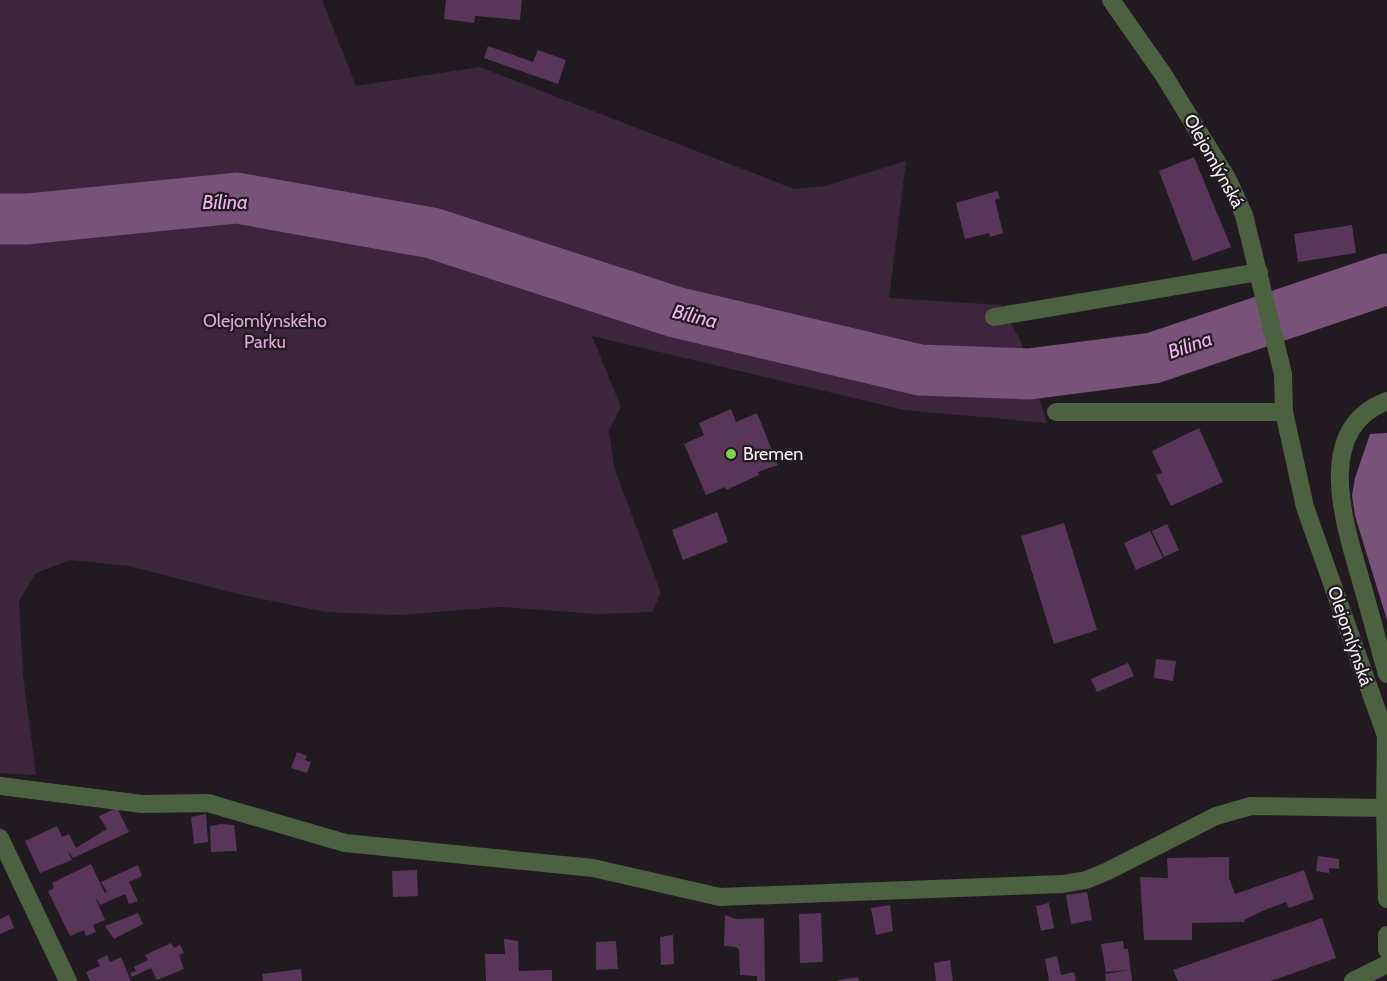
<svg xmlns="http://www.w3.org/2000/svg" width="1387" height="981" font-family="Cabin,sans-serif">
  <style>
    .green { fill: #3e253e }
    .water { fill: #785278 }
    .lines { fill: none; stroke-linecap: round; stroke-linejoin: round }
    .river { stroke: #785278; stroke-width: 51 }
    .building { fill: #593659 }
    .minor { stroke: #4b613f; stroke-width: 18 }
    .poi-dot { fill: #81d050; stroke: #211a21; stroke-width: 2 }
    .labels { text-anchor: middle; stroke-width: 4.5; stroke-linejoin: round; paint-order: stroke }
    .street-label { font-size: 18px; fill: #f8f3f7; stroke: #211a21 }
    .park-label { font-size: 18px; fill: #e2a7e1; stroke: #211a21 }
    .poi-label { font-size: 18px; fill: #f8f3f7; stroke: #211a21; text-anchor: start }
    .water-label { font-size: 20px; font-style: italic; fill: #f2b5f1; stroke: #211a21 }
  </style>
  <rect width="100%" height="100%" fill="#211a21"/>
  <path class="green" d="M0,0H322L356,86L480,67L794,189L825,186L906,161L889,298L1001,305L1020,340L1047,423L904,410L592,336L621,407L609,430L614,467L661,593L652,612L597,614L500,607L400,615L325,612L238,594L129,566L70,560L36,573L19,601L23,674L36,775L0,773Z"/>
  <path class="water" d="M1387,433V620L1355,516L1352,495L1355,478L1370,434Z"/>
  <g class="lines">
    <path class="river" d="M0,219H27L237,198L432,233L675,312L920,370L1029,374L1153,358L1387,279"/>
  </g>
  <g class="building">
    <path d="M446,0H522L520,20L475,16L474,23L444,19Z"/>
    <path d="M488,46L533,62L538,50L566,60L558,84L484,58Z"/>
    <path d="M1194,157L1231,247L1193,261L1159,171Z"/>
    <path d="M997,191L1000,198L995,200L1003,233L990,237L989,233L965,239L956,203Z"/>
    <path d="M1352,225L1356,253L1298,262L1294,234Z"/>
    <path d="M731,409L736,422L757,413L778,465L758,472L759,475L726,490L725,487L706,495L684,444L704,435L699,423Z"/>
    <path d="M1199,428L1223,482L1171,506L1156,475L1162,473L1152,451Z"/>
    <path d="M717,512L728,542L683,560L672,530Z"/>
    <path d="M1064,523L1097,630L1054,644L1021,536Z"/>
    <path d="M1167,524L1179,550L1164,557L1152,531Z"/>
    <path d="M1150,531L1163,558L1136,570L1124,543Z"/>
    <path d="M1156,659L1176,661L1173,681L1154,678Z"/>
    <path d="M1128,663L1134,676L1097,692L1091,679Z"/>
    <path d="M297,752L307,756L305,760L311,762L307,773L291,768Z"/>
    <path d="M117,808L129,832L73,858L68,851L72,860L40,873L25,841L57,826L62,837L69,834L76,848L107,829L99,816Z"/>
    <path d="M206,814L208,842L194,844L191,817Z"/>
    <path d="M221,824L234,825L237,851L211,852L210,826Z"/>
    <path d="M1318,856L1339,859V869L1329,868V873L1316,871Z"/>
    <path d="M1229,857V878L1235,894L1304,870L1314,899L1289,908L1286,902L1267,909L1244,920L1245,922L1192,923V940H1144L1140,877L1168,878L1167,858Z"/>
    <path d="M91,864L105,893L107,892L101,882L138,865L142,876L129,882L138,901L129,904L125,894L100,905L95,897L105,920L93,925L96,932L86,936L84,930L70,936L48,891L54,888L52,883Z"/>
    <path d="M417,870L418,896L393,897L392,871Z"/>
    <path d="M1087,892L1092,920L1071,924L1066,895Z"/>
    <path d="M1049,903L1054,928L1041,931L1036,906Z"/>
    <path d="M890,905L893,931L876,935L871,908Z"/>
    <path d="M138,913L143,924L114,939L105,926Z"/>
    <path d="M821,913L823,962L800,963L799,914Z"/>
    <path d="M9,915L14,928L0,934V919Z"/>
    <path d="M725,915L736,919L764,918L765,981H757V976L740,975L739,950L736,947L724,946Z"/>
    <path d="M1322,918L1336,958L1271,981H1178L1173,970Z"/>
    <path d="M673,935L674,964L661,965L660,937Z"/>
    <path d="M504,939L518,941L519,971L552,970V981H486L485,954H505Z"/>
    <path d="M616,941L618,969L596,970V942Z"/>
    <path d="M1123,941L1124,949H1128L1132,981H1106L1105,974L1130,970L1106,972L1101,944Z"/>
    <path d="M171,943L174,948L180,945L184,953L179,955L184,969L157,980L151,968L132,977L130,973L136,971L134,967L148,960L145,955Z"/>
    <path d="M107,955L110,962L121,957L131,981H90L86,972L100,966L97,960Z"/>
    <path d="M1057,956L1061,975L1074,972L1076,981H1049L1045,959Z"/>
    <path d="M950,960L953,981H936L934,963Z"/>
    <path d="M301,969L302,981H263L262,974Z"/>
    <path d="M858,977L859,981H838V980Z"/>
  </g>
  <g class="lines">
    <g class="minor">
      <path d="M1111,0L1163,74L1228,180L1244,215L1283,374L1284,412L1305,507L1386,736L1385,807L1387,899"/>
      <path d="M994,317L1259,272"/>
      <path d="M1387,401C1312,429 1345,525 1361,581C1370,612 1378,643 1387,674"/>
      <path d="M1056,412H1284"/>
      <path d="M0,786L142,804L208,803L345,843L593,868L720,897L1063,884L1086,880L1108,871L1216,816L1251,806L1387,808"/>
      <path d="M0,838L68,981"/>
      <path d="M1387,935V950"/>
      <path d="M1353,981L1387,964"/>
    </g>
  </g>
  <circle class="poi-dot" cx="731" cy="454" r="6"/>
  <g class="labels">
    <g class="street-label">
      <text transform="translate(1214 161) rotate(61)" y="6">Olejomlýnská</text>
      <text transform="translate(1350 636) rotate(71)" y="6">Olejomlýnská</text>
    </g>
    <g class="park-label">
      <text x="265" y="327">Olejomlýnského<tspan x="265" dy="21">Parku</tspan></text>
    </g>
    <g class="poi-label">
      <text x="743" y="460">Bremen</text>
    </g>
    <g class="water-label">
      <text x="225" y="209">Bílina</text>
      <text transform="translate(695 316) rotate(14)" y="7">Bílina</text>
      <text transform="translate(1190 345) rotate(-19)" y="7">Bílina</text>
    </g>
  </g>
</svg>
